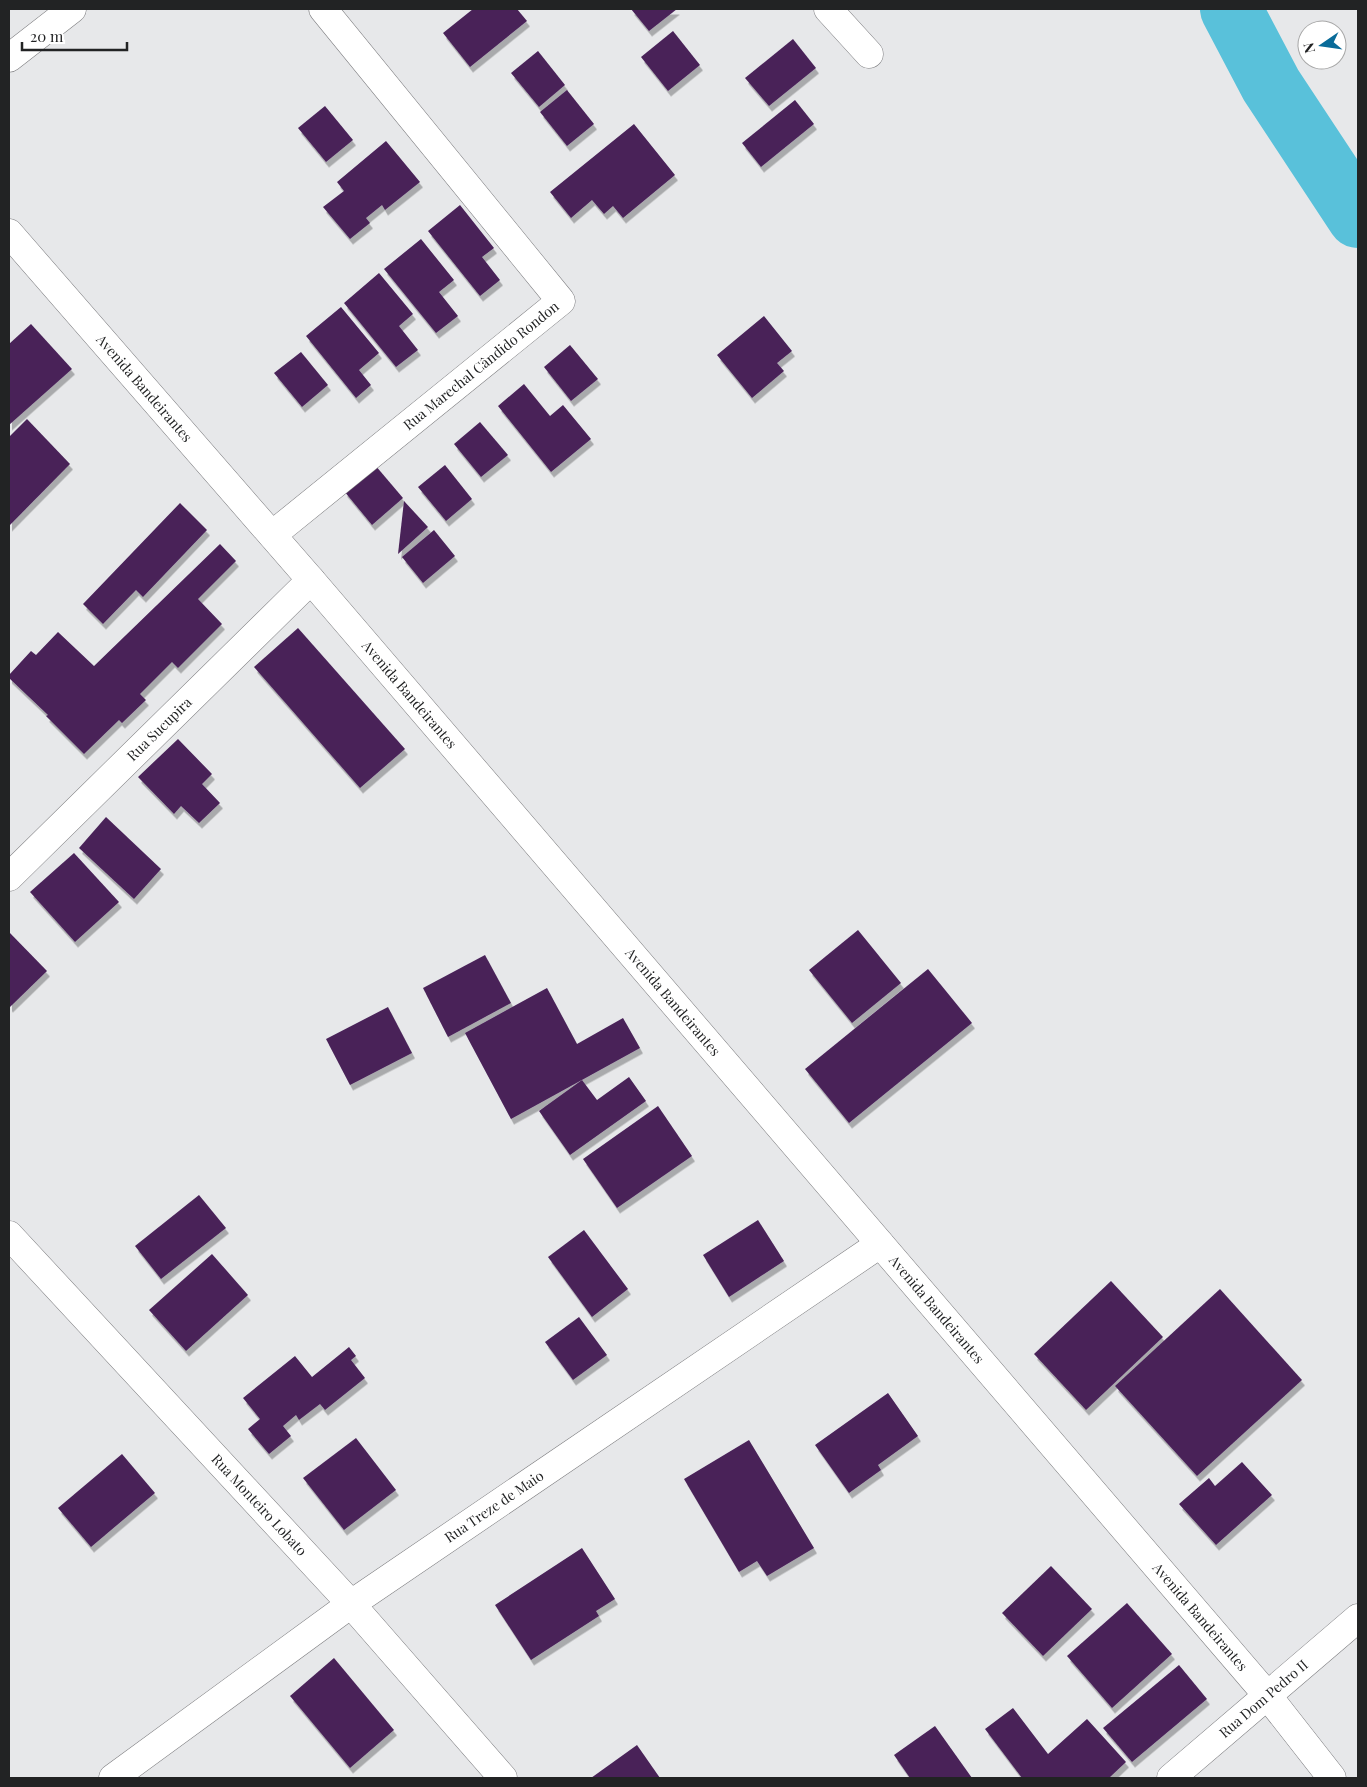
<svg xmlns="http://www.w3.org/2000/svg" width="1367" height="1787" font-family="'Playfair Display',serif">
  <style>
    .lines { fill: none; stroke-linecap: round; stroke-linejoin: round }
    .river { stroke: #59c1da; stroke-width: 62 }
    .building { fill: #492259; filter: url(#shadow) }
    .street-casing { stroke: #7c7c7f; stroke-width: 29 }
    .secondary-casing { stroke: #7c7c7f; stroke-width: 29 }
    .street { stroke: #fff; stroke-width: 28 }
    .secondary { stroke: #fff; stroke-width: 28 }
    .labels { text-anchor: middle; stroke-width: 5; stroke-linejoin: round; paint-order: stroke }
    .street-label { font-size: 14px; fill: #222324; stroke: #fff }
  </style>
  <defs>
    <filter id="shadow"><feDropShadow dx="3" dy="5.5" stdDeviation="0" flood-color="#0004"/></filter>
  </defs>
  <rect width="100%" height="100%" fill="#e7e8ea"/>
  <g class="lines">
    <path class="river" d="M1231,9L1271,85L1358,217"/>
  </g>
  <g class="building">
    <path d="M473,9H517L527,21L470,67L443,33Z"/>
    <path d="M631,9H677L649,31Z"/>
    <path d="M673,31L700,65L668,91L641,57Z"/>
    <path d="M793,39L816,68L769,106L745,78Z"/>
    <path d="M538,51L565,85L539,107L511,73Z"/>
    <path d="M567,90L594,124L567,146L540,112Z"/>
    <path d="M795,100L814,124L761,167L742,143Z"/>
    <path d="M325,106L353,140L326,162L298,128Z"/>
    <path d="M634,124L675,175L623,218L613,206L604,214L592,200L571,218L550,192Z"/>
    <path d="M386,141L420,182L385,210L382,205L366,218L370,223L350,239L323,207L344,191L337,182Z"/>
    <path d="M460,205L494,248L482,257L500,280L480,296L428,231Z"/>
    <path d="M421,239L454,280L439,292L458,316L436,333L384,269Z"/>
    <path d="M379,273L413,314L399,326L418,350L396,367L344,303Z"/>
    <path d="M341,307L379,353L359,370L371,385L356,398L306,336Z"/>
    <path d="M764,316L792,351L777,363L784,371L752,398L717,355Z"/>
    <path d="M31,324L72,369L9,425V344Z"/>
    <path d="M570,345L598,379L571,401L544,367Z"/>
    <path d="M301,352L328,385L302,407L274,373Z"/>
    <path d="M524,384L550,416L563,405L591,439L551,472L498,406Z"/>
    <path d="M27,419L70,464L9,526V437Z"/>
    <path d="M480,422L508,455L481,477L454,444Z"/>
    <path d="M375,465L403,498L372,525L344,491Z"/>
    <path d="M445,465L472,499L446,521L418,487Z"/>
    <path d="M404,501L428,527L398,554Z"/>
    <path d="M180,503L207,530L143,597L136,590L103,624L83,604Z"/>
    <path d="M434,530L455,556L423,583L402,557Z"/>
    <path d="M220,544L236,561L198,599L222,624L178,668L172,662L140,694L146,700L122,723L119,720L84,754L46,716L48,715L9,678V675L31,651L36,655L58,632L94,666Z"/>
    <path d="M298,628L405,749L360,788L254,667Z"/>
    <path d="M178,739L212,774L202,784L220,803L199,823L181,806L174,814L138,777Z"/>
    <path d="M106,817L161,869L134,899L79,848Z"/>
    <path d="M74,853L119,902L75,942L30,892Z"/>
    <path d="M858,930L901,983L852,1023L809,970Z"/>
    <path d="M9,932L47,971L10,1007L9,1006Z"/>
    <path d="M485,955L511,1003L448,1037L423,988Z"/>
    <path d="M928,969L972,1023L849,1123L805,1069Z"/>
    <path d="M547,988L577,1044L623,1018L640,1048L511,1119L465,1033Z"/>
    <path d="M388,1007L412,1053L350,1085L326,1039Z"/>
    <path d="M629,1077L646,1101L570,1155L539,1111L582,1080L597,1100Z"/>
    <path d="M658,1106L692,1156L617,1208L583,1159Z"/>
    <path d="M199,1195L226,1228L161,1279L135,1246Z"/>
    <path d="M758,1220L784,1261L729,1297L703,1255Z"/>
    <path d="M584,1230L628,1289L592,1317L548,1257Z"/>
    <path d="M212,1254L248,1295L186,1351L149,1310Z"/>
    <path d="M1111,1281L1163,1337L1086,1410L1034,1354Z"/>
    <path d="M1220,1289L1302,1380L1197,1476L1115,1386Z"/>
    <path d="M579,1317L607,1355L573,1380L545,1342Z"/>
    <path d="M349,1347L356,1356L351,1360L365,1378L325,1410L320,1404L299,1420L296,1415L283,1426L291,1436L269,1454L248,1429L260,1419L243,1398L295,1356L312,1377Z"/>
    <path d="M888,1393L918,1436L878,1465L881,1470L849,1493L815,1445Z"/>
    <path d="M356,1438L396,1490L344,1530L303,1478Z"/>
    <path d="M749,1440L814,1548L767,1576L757,1561L739,1572L684,1479Z"/>
    <path d="M122,1454L155,1493L91,1547L58,1508Z"/>
    <path d="M1242,1462L1272,1495L1216,1545L1179,1504L1209,1478L1215,1486Z"/>
    <path d="M582,1548L615,1599L596,1611L599,1616L531,1660L495,1605Z"/>
    <path d="M1051,1566L1092,1609L1043,1656L1002,1613Z"/>
    <path d="M1127,1603L1172,1654L1112,1708L1067,1656Z"/>
    <path d="M334,1658L394,1730L350,1768L290,1696Z"/>
    <path d="M1179,1665L1207,1699L1132,1762L1103,1728Z"/>
    <path d="M1013,1708L1048,1754L1087,1719L1126,1762L1109,1778H1022L985,1729Z"/>
    <path d="M935,1726L972,1778H910L894,1755Z"/>
    <path d="M637,1745L660,1778H591Z"/>
  </g>
  <g class="lines">
    <g class="street-casing">
      <g id="street">
        <path d="M828,9L869,54"/>
        <path d="M9,58L72,9"/>
        <path id="s1" d="M272,535L561,301L323,9"/>
        <path id="s2" d="M9,877L311,580"/>
        <path id="s3" d="M9,1235L351,1604L503,1778"/>
        <path id="s4" d="M113,1778L351,1604L880,1244"/>
        <path id="s5" d="M1171,1778L1358,1618"/>
      </g>
    </g>
    <g class="secondary-casing">
      <g id="secondary">
        <path id="s6" d="M9,233L311,580L1267,1695L1332,1778"/>
      </g>
    </g>
    <use href="#street" class="street"/>
    <use href="#secondary" class="secondary"/>
  </g>
  <g class="labels">
    <g class="street-label">
      <text dy="5" stroke="none"><textPath href="#s1" startOffset="269">Rua Marechal Cândido Rondon</textPath></text>
      <text dy="5" stroke="none"><textPath href="#s6" startOffset="206">Avenida Bandeirantes</textPath></text>
      <text dy="5" stroke="none"><textPath href="#s6" startOffset="611">Avenida Bandeirantes</textPath></text>
      <text dy="5" stroke="none"><textPath href="#s2" startOffset="211">Rua Sucupira</textPath></text>
      <text dy="5" stroke="none"><textPath href="#s6" startOffset="1016">Avenida Bandeirantes</textPath></text>
      <text dy="5" stroke="none"><textPath href="#s6" startOffset="1421">Avenida Bandeirantes</textPath></text>
      <text dy="5" stroke="none"><textPath href="#s3" startOffset="368">Rua Monteiro Lobato</textPath></text>
      <text dy="5" stroke="none"><textPath href="#s4" startOffset="468">Rua Treze de Maio</textPath></text>
      <text dy="5" stroke="none"><textPath href="#s6" startOffset="1826">Avenida Bandeirantes</textPath></text>
      <text dy="5" stroke="none"><textPath href="#s5" startOffset="122">Rua Dom Pedro II</textPath></text>
    </g>
  </g>
  <rect width="1367" height="1787" fill="none" stroke="#222324" stroke-width="20"/>
  <g transform="translate(1322 45) rotate(257)"><circle r="24" fill="#ffffff" stroke="#a7a7a7"/>
  <path d="M0-4L9 19L0 12L-9 19Z" fill="#096b99"/>
  <text y="-8" font-size="14" font-weight="bold" text-anchor="middle" fill="#222324">N</text>
  </g>
  <path d="M22 42v8h105v-8" fill="none" stroke="#222324" stroke-width="2.5"/>
  <text x="30" y="42" font-size="15" fill="#222324" stroke="#ffffff" stroke-width="4" paint-order="stroke">20 m</text>
</svg>
